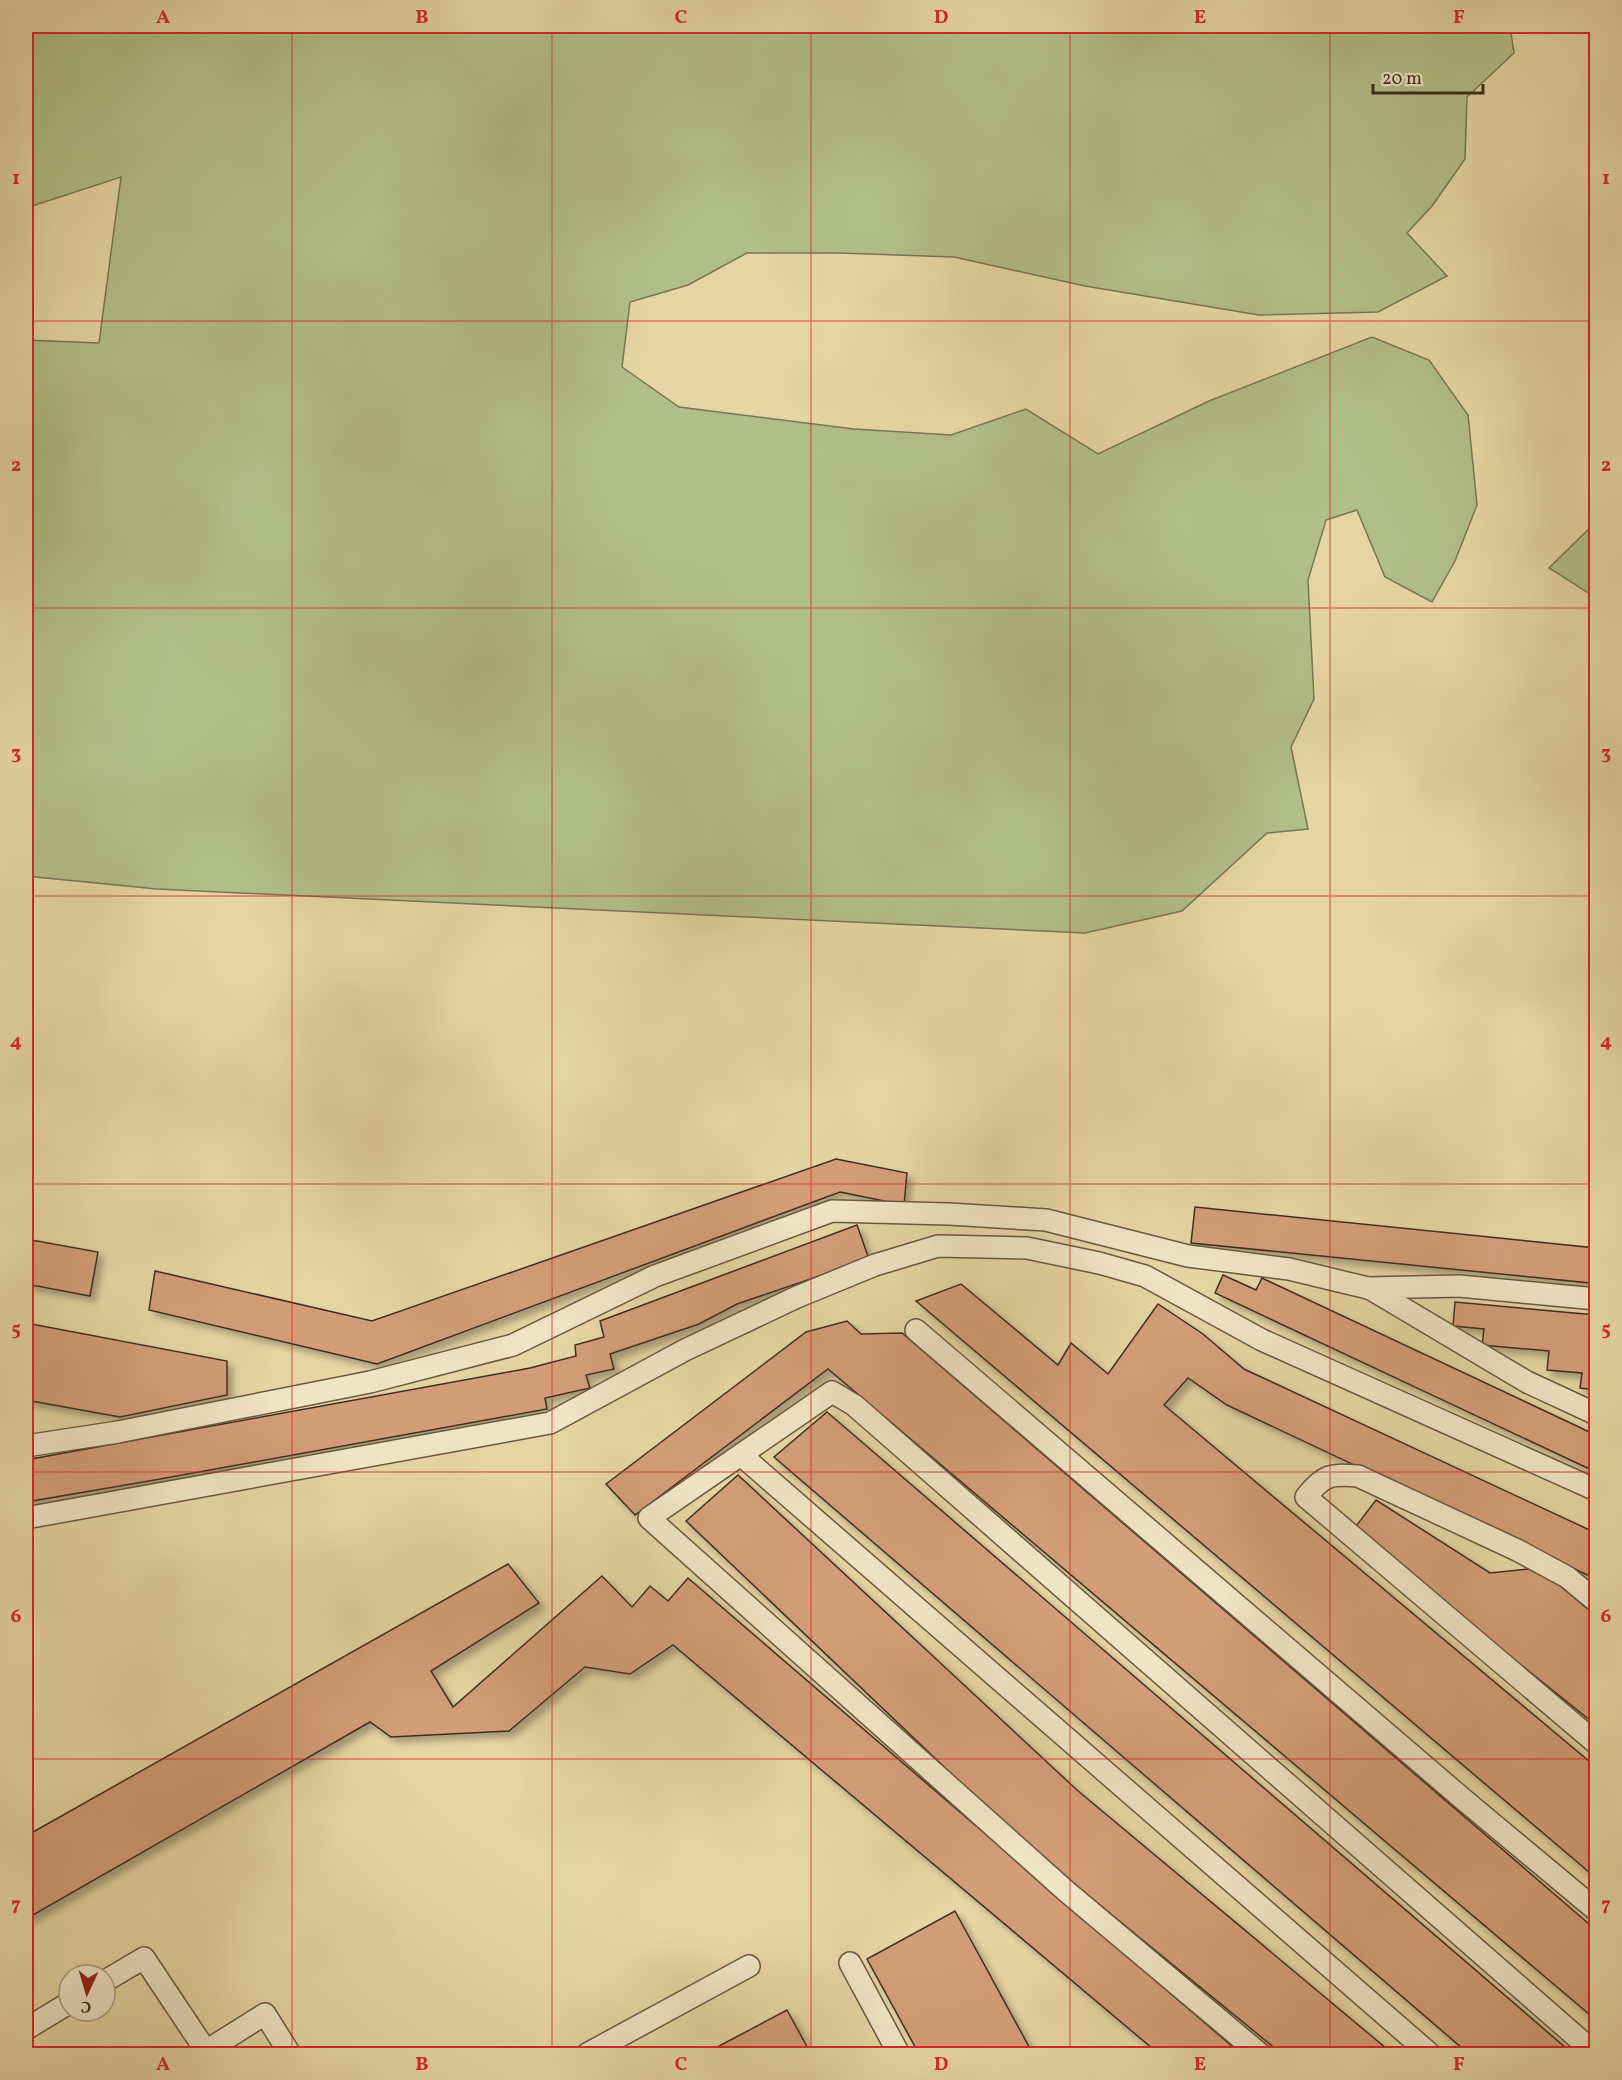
<svg xmlns="http://www.w3.org/2000/svg" width="1622" height="2080" font-family="Vollkorn,serif">
  <style>
    .green { fill: #b2be88; stroke: #787652; stroke-width: 1.5 }
    .building { fill: #d39d79; stroke: #3f2f1d; stroke-width: 1.5; filter: url(#shadow) }
    .lines { fill: none; stroke-linecap: round; stroke-linejoin: round }
    .lane-casing { stroke: #69583f; stroke-width: 24 }
    .lane { stroke: #efe4c4; stroke-width: 21 }
    .grid { fill: none; stroke: #d62828; stroke-width: 1.5; stroke-opacity: 0.55 }
    .neatline { fill: none; stroke: #d62828; stroke-width: 2 }
    .grid-label { font-size: 20px; text-anchor: middle; font-weight: bold; fill: #d62828 }
  </style>
  <defs>
    <filter id="shadow"><feDropShadow dx="5.5" dy="5.5" stdDeviation="3" flood-color="#0004"/></filter>
  </defs>
  <rect width="100%" height="100%" fill="#e6d5a4"/>
  <filter id="stains"><feTurbulence type="fractalNoise" baseFrequency=".00333" numOctaves="4"/><feColorMatrix values="0 0 0 0 .2 0 0 0 0 .09 0 0 0 0 .02 0 0 0 .5 -.17"/></filter>
  <radialGradient id="worn" r=".72"><stop offset=".6" stop-color="#630" stop-opacity="0"/><stop offset="1" stop-color="#630" stop-opacity=".3"/></radialGradient>
  <g class="green">
    <path d="M26,26H1510L1514,53L1467,97L1465,159L1432,206L1407,233L1447,276L1378,312L1259,315L1085,286L954,257L839,253H747L688,285L630,302L622,367L679,407L854,429L951,435L1026,409L1098,454L1209,401L1372,337L1429,360L1468,415L1477,505L1455,561L1432,602L1385,577L1357,510L1326,520L1308,580L1314,699L1291,747L1308,829L1267,833L1182,911L1085,933L157,889L26,876V340L99,343L121,177L26,208Z"/>
    <path d="M1596,522V598L1549,568Z"/>
  </g>
  <g class="building">
    <path d="M836,1159L907,1173L904,1205L840,1192L377,1364L149,1310L155,1271L372,1321Z"/>
    <path d="M1195,1207L1596,1248V1290H1590V1283L1191,1243Z"/>
    <path d="M857,1225L869,1259L737,1304L699,1324L610,1354L614,1369L586,1375L590,1388L545,1398L547,1409L149,1481L26,1502V1460L530,1368L576,1356L575,1345L604,1337L600,1321Z"/>
    <path d="M26,1239L98,1252L90,1296L26,1284Z"/>
    <path d="M1223,1275L1256,1290L1262,1278L1596,1435V1472L1215,1293Z"/>
    <path d="M961,1284L1058,1365L1071,1343L1108,1374L1158,1304L1203,1334L1244,1369L1596,1533V1579L1227,1405L1188,1378L1164,1405L1596,1767V1878L916,1301Z"/>
    <path d="M1455,1302L1596,1315V1390L1580,1388L1582,1373L1547,1370L1549,1351L1482,1345L1484,1329L1453,1326Z"/>
    <path d="M847,1321L861,1334L902,1333L1596,1930V2020L828,1369L635,1515L606,1484L806,1332Z"/>
    <path d="M26,1323L227,1361V1395L120,1417L26,1400Z"/>
    <path d="M827,1412L1573,2054H1469L774,1457Z"/>
    <path d="M738,1475L1077,1790L1393,2054H1282L1024,1843L686,1521Z"/>
    <path d="M1376,1500L1490,1573L1539,1568L1596,1616V1725L1353,1530Z"/>
    <path d="M508,1564L539,1603L431,1671L453,1707L602,1576L632,1607L650,1586L668,1601L688,1578L1241,2054H1159L673,1645L630,1674L585,1667L509,1731L391,1737L370,1722L26,1919V1836Z"/>
    <path d="M955,1911L1033,2054H919L867,1959Z"/>
    <path d="M787,2010L811,2054H704Z"/>
  </g>
  <g class="lines">
    <g class="lane-casing">
      <g id="lane">
        <path d="M1369,1288L1527,1382L1596,1414"/>
        <path d="M916,1330L1463,1799L1596,1910"/>
        <path d="M26,1446L118,1432L370,1382L513,1345L655,1276L832,1211L949,1214L1046,1220L1188,1256L1289,1269L1368,1288L1459,1286L1596,1299"/>
        <path d="M741,1455L1430,2054"/>
        <path d="M26,1518L550,1423L685,1350L797,1297L875,1265L938,1246L1027,1248L1099,1263L1145,1276L1262,1340L1596,1490"/>
        <path d="M1596,1601L1567,1577L1517,1550L1358,1476C1331,1474 1324,1474 1306,1497L1596,1743"/>
        <path d="M850,1963L899,2054"/>
        <path d="M105,1981L144,1958L206,2051L265,2014L290,2054"/>
        <path d="M26,2029L69,2003"/>
        <path d="M587,2054L749,1966"/>
        <path d="M1260,2054L1066,1891L649,1518L832,1392L854,1405L1596,2054"/>
      </g>
    </g>
    <use href="#lane" class="lane"/>
  </g>
  <path class="grid" d="M292,26V2054M552,26V2054M811,26V2054M1070,26V2054M1330,26V2054M26,321H1596M26,608H1596M26,896H1596M26,1184H1596M26,1472H1596M26,1759H1596"/>
  <rect width="1622" height="2080" fill="none" stroke="#e6d5a4" stroke-width="66"/>
  <g transform="translate(87 1993) rotate(184)"><circle r="28" fill="#efe4c4" stroke="#a99c81" stroke-width="1.5"/>
  <path d="M0-4.5L10 22L0 15L-10 22Z" fill="#8f2418"/>
  <text y="-9" font-size="16" font-weight="bold" text-anchor="middle" fill="#3f2f1d">С</text>
  </g>
  <path d="M1373 84v9h110v-9" fill="none" stroke="#3f2f1d" stroke-width="3"/>
  <text x="1382" y="84" font-size="18" fill="#3f2f1d" stroke="#efe4c4" stroke-width="4.5" paint-order="stroke">20 m</text>
  <rect x="33" y="33" width="1556" height="2014" class="neatline"/>
  <g class="grid-label">
    <text x="163" y="23">A</text>
    <text x="422" y="23">B</text>
    <text x="681" y="23">C</text>
    <text x="941" y="23">D</text>
    <text x="1200" y="23">E</text>
    <text x="1459" y="23">F</text>
    <text x="16" y="184">1</text>
    <text x="1606" y="184">1</text>
    <text x="16" y="471">2</text>
    <text x="1606" y="471">2</text>
    <text x="16" y="759">3</text>
    <text x="1606" y="759">3</text>
    <text x="16" y="1047">4</text>
    <text x="1606" y="1047">4</text>
    <text x="16" y="1335">5</text>
    <text x="1606" y="1335">5</text>
    <text x="16" y="1622">6</text>
    <text x="1606" y="1622">6</text>
    <text x="16" y="1910">7</text>
    <text x="1606" y="1910">7</text>
    <text x="163" y="2070">A</text>
    <text x="422" y="2070">B</text>
    <text x="681" y="2070">C</text>
    <text x="941" y="2070">D</text>
    <text x="1200" y="2070">E</text>
    <text x="1459" y="2070">F</text>
  </g>
  <rect width="100%" height="100%" filter="url(#stains)"/>
  <rect width="100%" height="100%" fill="url(#worn)"/>
</svg>
